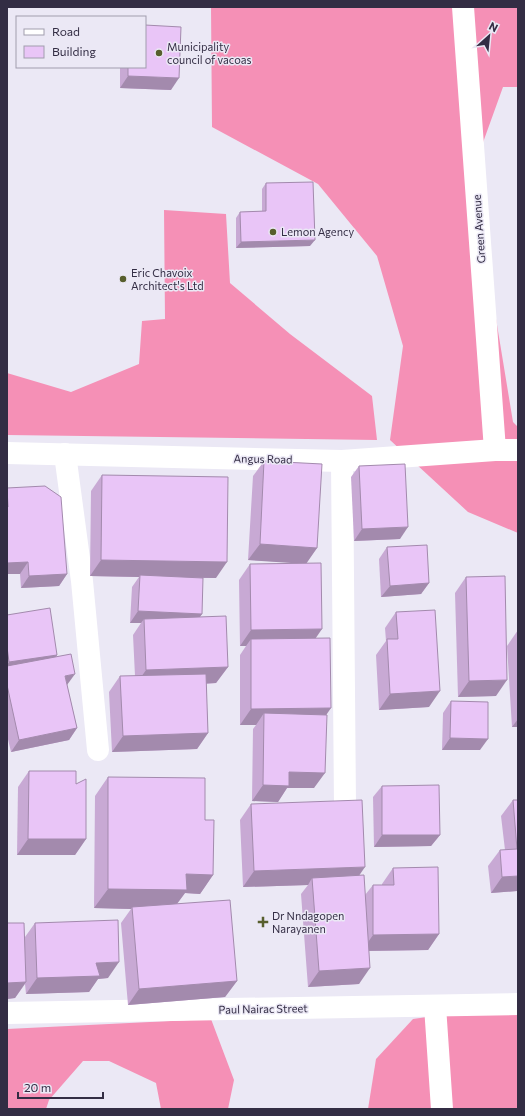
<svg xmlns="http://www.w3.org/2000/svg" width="525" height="1116" font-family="Commissioner,sans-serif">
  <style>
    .forest { fill: #f590b6 }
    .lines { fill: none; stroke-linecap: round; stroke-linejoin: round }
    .minor { stroke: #fff; stroke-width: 22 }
    .wall { fill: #c8a9d4 }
    .shaded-wall { fill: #a38aad }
    .building { fill: #e9c5f7; stroke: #a38aad }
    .poi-dot { fill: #575e2d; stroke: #ebe8f5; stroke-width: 1.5 }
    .labels { text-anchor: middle; stroke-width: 3; stroke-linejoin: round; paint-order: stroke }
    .poi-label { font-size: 11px; fill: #332d44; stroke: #ebe8f5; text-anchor: start }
    .street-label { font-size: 11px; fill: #332d44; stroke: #ebe8f5 }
  </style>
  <rect width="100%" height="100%" fill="#ebe8f5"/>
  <g class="forest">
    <path d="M211,7H518V87H503L472,173L513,422L518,427V533L468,512L390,440L403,346L377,256L318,184L212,127Z"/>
    <path d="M164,210L226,214L230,283L290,334L372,396L377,440L7,435V373L71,392L139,364L142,321L165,319Z"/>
    <path d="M518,1004V1109H368L376,1059L413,1019Z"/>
    <path d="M211,1019L234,1080L228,1109H161L156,1083L109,1061H83L49,1100L46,1109H7V1029Z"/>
  </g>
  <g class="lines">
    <g class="minor">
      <path d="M463,7L495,450"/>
      <path d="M7,453L342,461L495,450H518"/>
      <path d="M65,454L82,581L98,750"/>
      <path d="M342,461L345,806"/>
      <path d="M435,1006L442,1109"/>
      <path d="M7,1013L518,1004"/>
    </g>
  </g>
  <g class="wall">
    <path d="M120,67H145L171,90L120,88Z"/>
    <path d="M266,183L310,246L236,248V218L240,212L262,211V189Z"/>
    <path d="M264,461L317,548L306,563L326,715L314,788H287L278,802L252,801L253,729L256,725H240V655L246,646H240L239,580L250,564L304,563L248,560L253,476Z"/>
    <path d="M359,466L400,539L354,541L351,477Z"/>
    <path d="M102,475L216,578H198L202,614L199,617L228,667L216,683L206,684L208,733L197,749L112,752L109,692L120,676H135L133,635L141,623H130L132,587L139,577L90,576L91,491Z"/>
    <path d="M7,488L67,574L59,586L21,588L20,574H7Z"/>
    <path d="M387,547L429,583L421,594L381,597L379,559Z"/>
    <path d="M466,577L496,696L458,697L455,593Z"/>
    <path d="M396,612L429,707L379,710L376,655L386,641L385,628Z"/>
    <path d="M7,615L57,655L56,657L67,685L77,728L69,740L11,752L7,735Z"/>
    <path d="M518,630V727H512L507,646Z"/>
    <path d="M451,701L480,750H442L443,713Z"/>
    <path d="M29,771L76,784L86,839L75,855H17L18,787Z"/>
    <path d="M108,777L205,820L213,875L200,894L185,893L177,904L237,981L225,997L128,1005L121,923L131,909L94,908L95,796Z"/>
    <path d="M382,786L440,835L431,846L374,847L373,797Z"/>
    <path d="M513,800H518V906L517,891L491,893L488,866L500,850H505L501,816Z"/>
    <path d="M251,804L359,875L365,895L373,885H382V884L393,868L439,934L428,950L369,951L359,984L308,987L301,894L308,885L243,887L240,820Z"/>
    <path d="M7,923L25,937L35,923L108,978L98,979L89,992L26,994L25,984L15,998L7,999Z"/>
  </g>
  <g class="shaded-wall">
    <path d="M128,76L179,78L171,90L120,88Z"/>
    <path d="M315,240L310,246L236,248L241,242Z"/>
    <path d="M408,527L400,539L354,541L362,529Z"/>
    <path d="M260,544L317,548L306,564L248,560Z"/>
    <path d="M101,560L227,562L216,578L140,577V575L139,577L90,576Z"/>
    <path d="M28,562L20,574H7V563Z"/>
    <path d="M67,574L59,586L21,588L29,576Z"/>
    <path d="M429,583L421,594L381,597L390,586Z"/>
    <path d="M138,611L202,614L194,626L144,619L141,623H130Z"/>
    <path d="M322,629L311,645L251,639L246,646H240L251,630Z"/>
    <path d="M57,655L53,661L7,668V665L9,662Z"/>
    <path d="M228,667L216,683L135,686L146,670Z"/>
    <path d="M75,674L67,685L65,676Z"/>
    <path d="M507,680L496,696L458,697L469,681Z"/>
    <path d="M440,691L429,707L379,710L390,694Z"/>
    <path d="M331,708L320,724L264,713L256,725H240L251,709Z"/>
    <path d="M518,719V727H512Z"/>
    <path d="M77,728L69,740L11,752L19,740Z"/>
    <path d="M208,733L197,749L112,752L123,736Z"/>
    <path d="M450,738L488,739L480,750H442Z"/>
    <path d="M289,772L325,773L314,788H287L278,802L252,801L263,785Z"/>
    <path d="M382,835H440L431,846L374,847Z"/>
    <path d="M28,839H86L75,855H17Z"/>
    <path d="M365,867L354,883L312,878L308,885L243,887L254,871Z"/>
    <path d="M186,874L213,875L200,894L185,893L173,909L132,907L131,909L94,908L108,889Z"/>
    <path d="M518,876V889L517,891L491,893L502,877Z"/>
    <path d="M439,934L428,950L362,951L373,935Z"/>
    <path d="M119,962L108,978L98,979L89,992L26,994L37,978L96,963Z"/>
    <path d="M370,968L359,984L308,987L319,971Z"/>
    <path d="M237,981L225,997L128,1005L139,989Z"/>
    <path d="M26,982L15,998L7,999V983Z"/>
  </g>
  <g class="building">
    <path d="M145,25L181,27L179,78L128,76V67H145Z"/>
    <path d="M313,182L315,240L241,242L240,212L266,211V183Z"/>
    <path d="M264,461L322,464L317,548L260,544Z"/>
    <path d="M405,464L408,527L362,529L359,466Z"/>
    <path d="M102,475L228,477L227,562L101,560Z"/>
    <path d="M45,486L61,497L67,574L29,576L28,562L7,563V507H8L7,488Z"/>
    <path d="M427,545L429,583L390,586L387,547Z"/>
    <path d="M321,563L322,629L251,630L250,564Z"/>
    <path d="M140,575L203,578L202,614L138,611Z"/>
    <path d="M505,576L507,680L469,681L466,577Z"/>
    <path d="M50,608L57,655L9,662L7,647V615Z"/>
    <path d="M435,610L440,691L390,694L387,639H398L396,612Z"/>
    <path d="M226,616L228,667L146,670L144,619Z"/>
    <path d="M330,638L331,708L251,709V639Z"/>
    <path d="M71,654L75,674L65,676L77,728L19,740L7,685V666Z"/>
    <path d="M206,674L208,733L123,736L120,676Z"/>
    <path d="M451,701L488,702V739L450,738Z"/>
    <path d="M264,713L327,715L325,773L289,772V786L263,785Z"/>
    <path d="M29,771H76V784L86,779V839H28Z"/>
    <path d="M108,777L205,778V820H214L213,875L186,874L187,890L108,889Z"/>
    <path d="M439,785L440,835H382V786Z"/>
    <path d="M362,800L365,867L254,871L251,804Z"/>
    <path d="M513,800H518V876L502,877L500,850L517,849Z"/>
    <path d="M438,867L439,934L373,935V885H394L393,868Z"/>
    <path d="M364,875L370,968L319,971L312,878Z"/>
    <path d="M230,900L237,981L139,989L132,907Z"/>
    <path d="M118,920L119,962L96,963L100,976L37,978L35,923Z"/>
    <path d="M7,923H24L26,982L7,983Z"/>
  </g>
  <g class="poi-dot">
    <circle cx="159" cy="53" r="4"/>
    <circle cx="273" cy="232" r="4"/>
    <circle cx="123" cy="279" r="4"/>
    <path d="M261 916h4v4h4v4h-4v4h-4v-4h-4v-4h4z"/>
  </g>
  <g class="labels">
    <g class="poi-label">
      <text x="167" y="51">Municipality<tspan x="167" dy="13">council of vacoas</tspan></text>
      <text x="281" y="236">Lemon Agency</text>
      <text x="131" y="277">Eric Chavoix<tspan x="131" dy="13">Architect's Ltd</tspan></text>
      <text x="272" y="920">Dr Nndagopen<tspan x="272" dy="13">Narayanen</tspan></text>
    </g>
    <g class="street-label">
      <text transform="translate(479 229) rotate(-94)" y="4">Green Avenue</text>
      <text transform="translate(263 459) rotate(1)" y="4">Angus Road</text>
      <text transform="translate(263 1009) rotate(-1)" y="4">Paul Nairac Street</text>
    </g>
  </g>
  <rect width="525" height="1116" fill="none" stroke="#332d44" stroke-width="16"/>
  <rect x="16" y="16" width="130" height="52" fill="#ebe8f5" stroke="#a19dae"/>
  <rect x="24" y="29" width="20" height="6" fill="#ffffff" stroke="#a19dae"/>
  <text x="52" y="36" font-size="12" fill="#332d44">Road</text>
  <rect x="24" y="46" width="20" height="12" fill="#e9c5f7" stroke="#a19dae"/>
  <text x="52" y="56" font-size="12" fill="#332d44">Building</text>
  <g transform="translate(489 36) rotate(27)" stroke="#ebe8f5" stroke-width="3" paint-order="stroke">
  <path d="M0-3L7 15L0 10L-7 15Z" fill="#332d44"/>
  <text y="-6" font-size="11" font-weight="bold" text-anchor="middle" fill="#332d44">N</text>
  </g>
  <path d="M18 1092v6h85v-6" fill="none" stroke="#332d44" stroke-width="2"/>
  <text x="24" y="1092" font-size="12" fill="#332d44" stroke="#ebe8f5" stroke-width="3" paint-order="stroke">20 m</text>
</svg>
